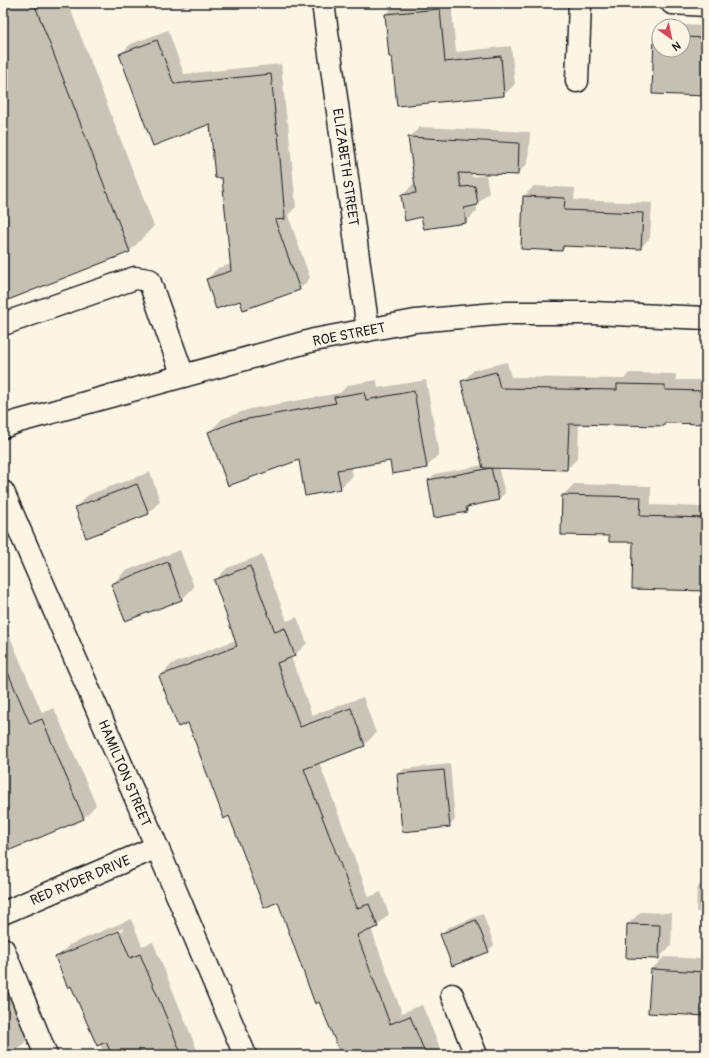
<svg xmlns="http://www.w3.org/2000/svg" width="709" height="1058" font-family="Pangolin,sans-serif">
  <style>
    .shadow { fill: #0003; fill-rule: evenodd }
    .building { fill: #c4c0b3; stroke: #1c1c1c }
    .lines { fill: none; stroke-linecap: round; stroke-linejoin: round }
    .minor-casing { stroke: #1c1c1c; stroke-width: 25 }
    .minor { stroke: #fcf5e5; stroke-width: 22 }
    .labels { text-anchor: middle; stroke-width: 3; stroke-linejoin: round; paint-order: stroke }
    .street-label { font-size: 14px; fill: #1c1c1c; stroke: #fcf5e5 }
  </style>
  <rect width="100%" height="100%" fill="#fcf5e5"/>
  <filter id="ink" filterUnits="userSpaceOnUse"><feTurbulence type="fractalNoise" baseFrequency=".025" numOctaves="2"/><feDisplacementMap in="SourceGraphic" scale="8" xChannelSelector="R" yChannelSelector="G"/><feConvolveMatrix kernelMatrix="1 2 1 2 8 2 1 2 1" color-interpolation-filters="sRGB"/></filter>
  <g filter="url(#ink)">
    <g class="shadow">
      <path d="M3,3H68L154,226L130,251L3,301Z"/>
      <path d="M181,3H204L182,7Z"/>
      <path d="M397,3H451L456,52L511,46L515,84L504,95L393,55L386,14Z"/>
      <path d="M667,24L706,26V95L653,93L655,37L659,32V50H683V26H665Z"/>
      <path d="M168,30L184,74L281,64L287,123L288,122L296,207L288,215L310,278L300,289L241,300L207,279L218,268L231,264L223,176L211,122L120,54L131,44Z"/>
      <path d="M420,127L530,132L528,163L517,174L471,172L472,177L486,175L489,193L477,204L476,205L477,211L466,222L422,216L402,196L413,184H415L409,138Z"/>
      <path d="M534,186L575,188L574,200L652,203L650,238L640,248L567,245L562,250L524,196Z"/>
      <path d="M706,223V253H703L704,224Z"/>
      <path d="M507,362L511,377L624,379L629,373L676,374V380H706V423L666,422L664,425L579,423L578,458L567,469L498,467L505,493L499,499L472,505L466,511L429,480L435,474L483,465L463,381L474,370Z"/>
      <path d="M377,380L378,388L426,380L439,454L427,467L391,460L351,467L353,476L340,488L299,458L209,432L222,419L250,409L340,393L348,385Z"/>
      <path d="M150,472L160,501L148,514L76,507L88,495Z"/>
      <path d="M574,484L651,486V505L701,507L706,502V590L634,541L610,535L563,495Z"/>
      <path d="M180,550L194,587L181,600L113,584L125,571Z"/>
      <path d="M262,555L287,621L297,617L307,643L295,655L291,657L312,715L363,697L376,733L364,745L319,762L369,897L381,892L389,914L377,926L371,929L402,1013L422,1005L443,1055H342L278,901L230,815L189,721L160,676L172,664L236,640L215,581L227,568Z"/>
      <path d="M3,620L42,713L54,708L96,805L84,818L10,849L3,832Z"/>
      <path d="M450,764L455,820L449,826L398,775L404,769Z"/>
      <path d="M706,879V912H696L697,888Z"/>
      <path d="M641,912L672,913L671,946L659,958L628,924Z"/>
      <path d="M483,914L494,945L488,951L441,934L447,928Z"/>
      <path d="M131,919L142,946L153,942L199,1055H105L72,985L57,957L69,945ZM123,928L124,930L70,952V950Z"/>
      <path d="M664,957L706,959V1015L652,969Z"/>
      <path d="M3,978L28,1039L16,1051L6,1055H3Z"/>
      <path d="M665,1053L699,1055H662Z"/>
    </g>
    <g class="building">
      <path d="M3,3H34L130,252L3,302Z"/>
      <path d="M440,9L445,62L501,56L504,96L397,106L392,57H389L385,14Z"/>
      <path d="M654,36H659V50H683V37L706,38V96L652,94Z"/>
      <path d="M157,40L174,84L271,74L277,133H278L285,219L275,220L300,290L243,310L240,301L216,309L206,279L231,271L222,178H215L210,124L153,146L119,54Z"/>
      <path d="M408,137L519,143L518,175L458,173L461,187L475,186L478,205L464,208L466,223L424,229L421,217L405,221L401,195L416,193Z"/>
      <path d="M523,196L565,198L564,210L643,213L641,249L563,246L562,251L521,249Z"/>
      <path d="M496,372L500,388L617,390V384L665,385V390L706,391V424L664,423V426L569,424L567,470L483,468L461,381Z"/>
      <path d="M414,391L427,468L392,474L390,461L337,470L341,489L305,496L299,460L228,486L208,432L237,421L336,403L334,397L364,392L366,400Z"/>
      <path d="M491,468L499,500L466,507L467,512L434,518L428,480Z"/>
      <path d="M137,484L149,514L86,538L75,507Z"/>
      <path d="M562,495L641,497L640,516L706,518V591L632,589L633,542H609V536L561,535Z"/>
      <path d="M168,562L182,600L125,621L111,584Z"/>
      <path d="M250,566L275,632L285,628L295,656L277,663L300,727L351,708L365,746L304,769L357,908L369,904L378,927L357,935L390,1024L410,1016L426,1055H341L319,1002L315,1004L278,902L264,908L229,816L224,819L188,723L178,727L159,676L237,646L214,580Z"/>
      <path d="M3,661L30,724L42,719L84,819L10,850L3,835Z"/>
      <path d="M444,770L450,827L402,832L397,774Z"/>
      <path d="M476,920L489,952L452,966L440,934Z"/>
      <path d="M627,924L660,925L659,959L626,958Z"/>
      <path d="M119,931L130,958L140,954L182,1055H112L106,1042L97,1046L71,986L68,988L55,957Z"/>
      <path d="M651,969L706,972V1016L648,1013Z"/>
    </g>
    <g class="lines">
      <g class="minor-casing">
        <g id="minor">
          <path d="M323,3L368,330"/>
          <path d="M672,3L706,5"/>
          <path d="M577,81L580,3"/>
          <path d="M3,324L135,278L149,280L183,376"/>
          <path d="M3,427L16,422L314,340L415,321L507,313H592L706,318"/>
          <path d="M3,492L157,847L245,1055"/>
          <path d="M3,913L157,847"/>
          <path d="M3,949L46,1055"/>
          <path d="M452,995L476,1055"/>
        </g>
      </g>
      <use href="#minor" class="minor"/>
    </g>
  </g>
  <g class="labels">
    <g class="street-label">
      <text transform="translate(346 167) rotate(82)" y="5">ELIZABETH STREET</text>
      <text transform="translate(349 334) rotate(-11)" y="5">ROE STREET</text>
      <text transform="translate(125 773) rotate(67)" y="5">HAMILTON STREET</text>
      <text transform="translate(80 880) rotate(-23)" y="5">RED RYDER DRIVE</text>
    </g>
  </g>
  <rect width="709" height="1058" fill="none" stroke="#fcf5e5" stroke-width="16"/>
  <rect x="8" y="8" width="693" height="1042" fill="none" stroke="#1c1c1c" stroke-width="1.5" filter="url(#ink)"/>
  <g transform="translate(671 38) rotate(147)"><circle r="19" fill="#fcf5e5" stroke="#a29e95"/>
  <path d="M0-3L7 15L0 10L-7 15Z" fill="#d1495b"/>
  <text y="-6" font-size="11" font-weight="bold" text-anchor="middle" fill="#1c1c1c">N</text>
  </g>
</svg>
